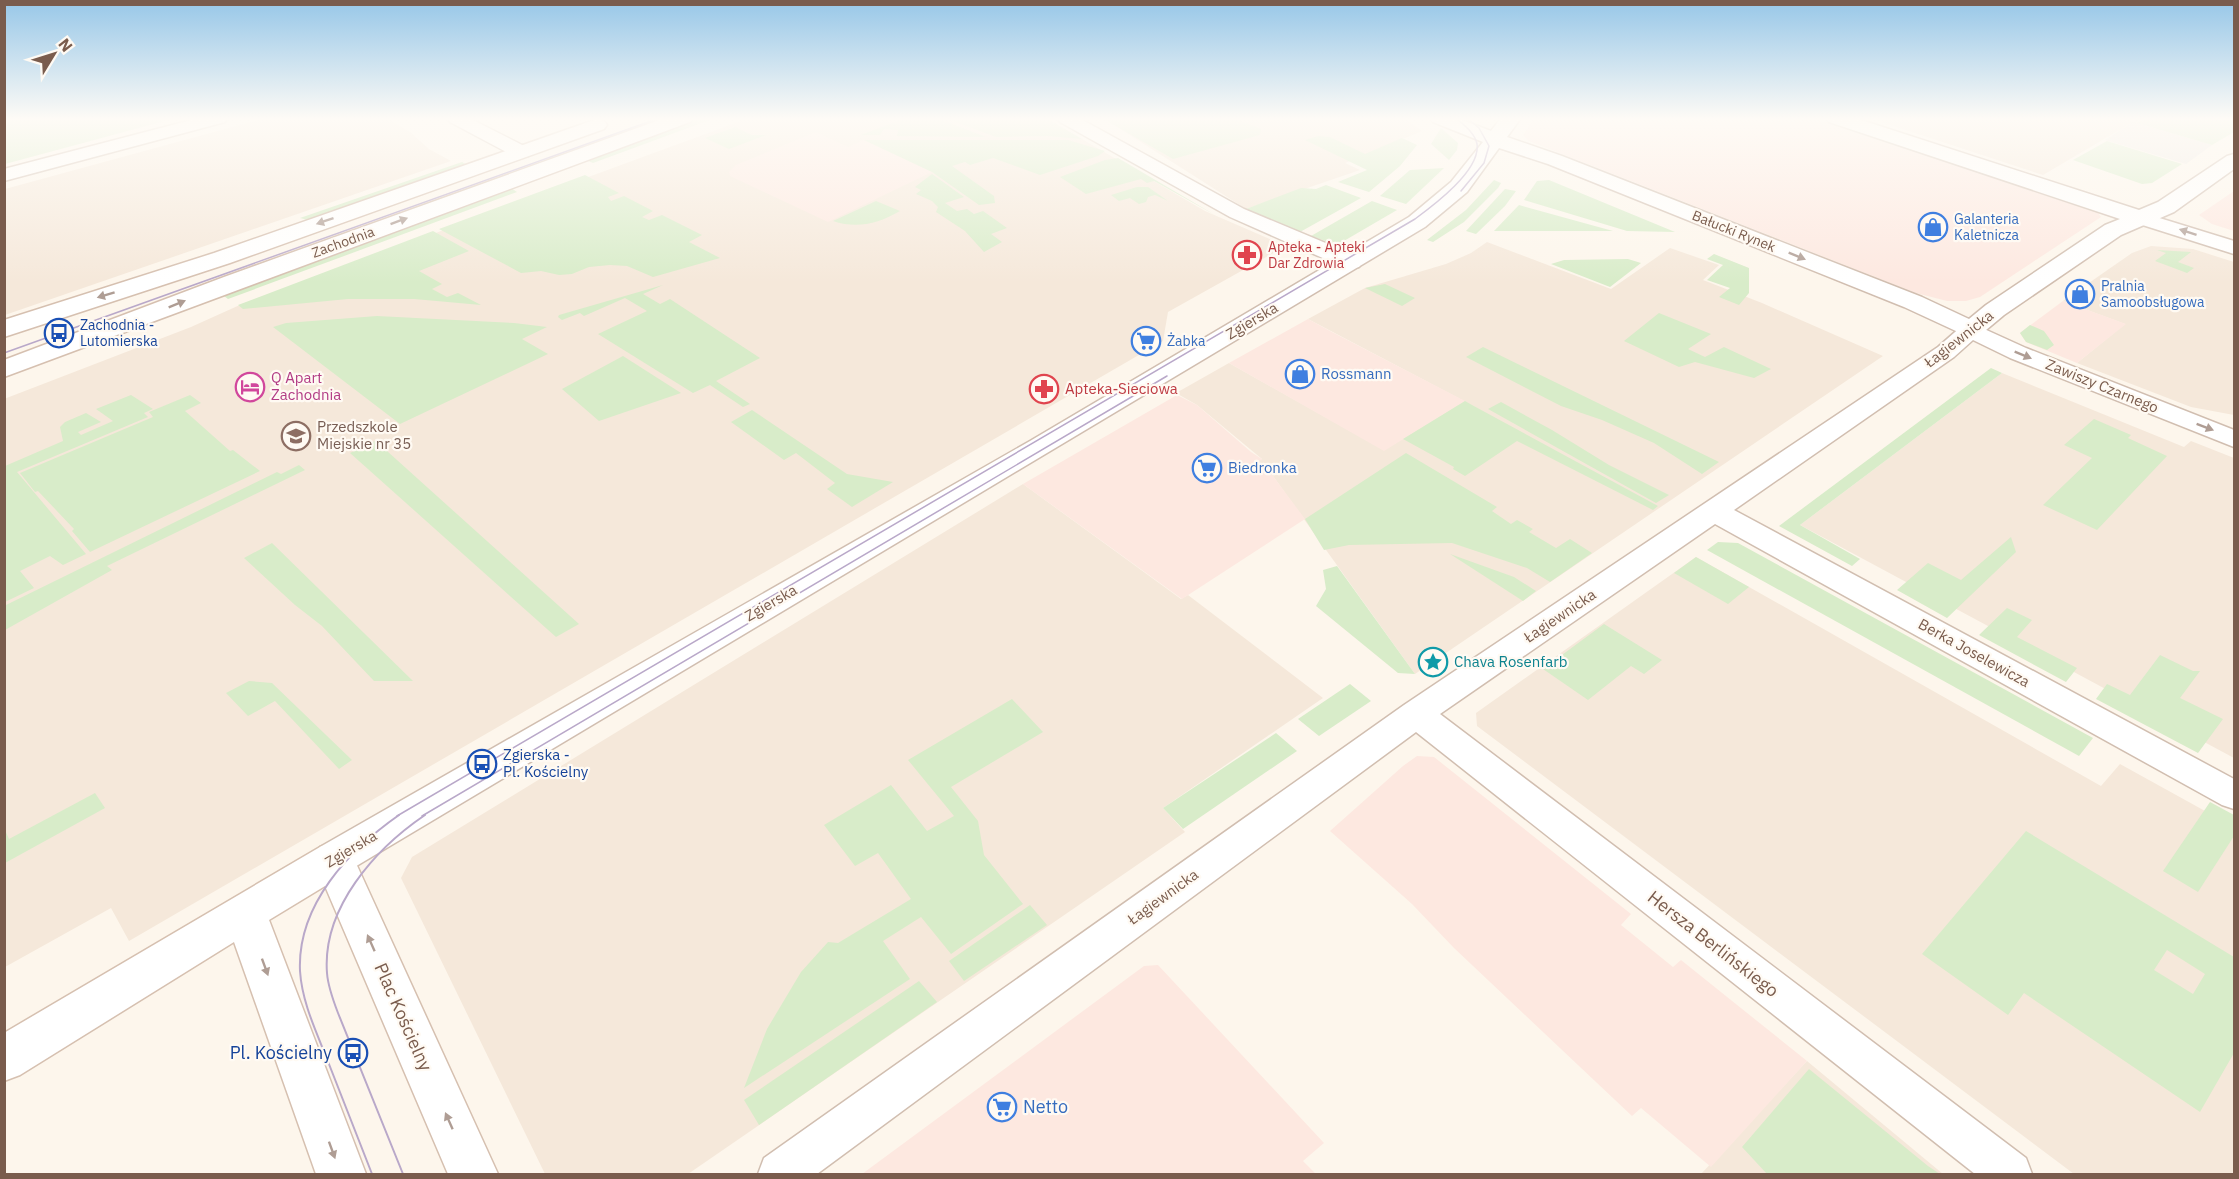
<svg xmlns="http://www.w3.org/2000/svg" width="2239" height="1179" font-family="'IBM Plex Sans',sans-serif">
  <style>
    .residential { fill: #f5e8da }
    .commercial { fill: #fde8e0 }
    .industrial { fill: #efe9e4 }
    .green { fill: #d8ecc9; fill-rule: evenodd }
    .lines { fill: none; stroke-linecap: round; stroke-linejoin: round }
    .minor-casing { stroke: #d1beb0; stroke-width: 3 }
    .tertiary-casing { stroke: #d1beb0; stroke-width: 3 }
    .secondary-casing { stroke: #d6c0b0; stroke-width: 3 }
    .minor { fill: #fff; fill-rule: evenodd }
    .tertiary { fill: #fff; fill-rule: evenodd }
    .secondary { fill: #fff; fill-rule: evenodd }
    .tram-far1 { stroke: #b9a8c9; stroke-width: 1.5 }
    .tram { stroke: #b9a8c9; stroke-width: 2 }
    .oneway { fill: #af9d94 }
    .labels { text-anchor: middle; stroke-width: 4.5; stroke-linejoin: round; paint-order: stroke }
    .far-shop-label { font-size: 14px; fill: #366cbe; stroke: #fffaf3; text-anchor: start }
    .far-street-label { font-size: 14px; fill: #7a5c4d; stroke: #fffaf3 }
    .far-health-label { font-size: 14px; fill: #be3a42; stroke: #fffaf3; text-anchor: start }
    .far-transit-label { font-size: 14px; fill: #164399; stroke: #fffaf3; text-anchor: start }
    .street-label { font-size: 15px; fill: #7a5c4d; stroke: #fffaf3 }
    .shop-label { font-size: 15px; fill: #366cbe; stroke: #fffaf3; text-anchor: start }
    .hotel-label { font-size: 15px; fill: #b23c85; stroke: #fffaf3; text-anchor: start }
    .health-label { font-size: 15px; fill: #be3a42; stroke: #fffaf3; text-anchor: start }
    .education-label { font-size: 15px; fill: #785e54; stroke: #fffaf3; text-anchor: start }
    .culture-label { font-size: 15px; fill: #0d838f; stroke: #fffaf3; text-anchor: start }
    .transit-label { font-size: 15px; fill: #164399; stroke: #fffaf3; text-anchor: start }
    .near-street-label { font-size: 18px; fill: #7a5c4d; stroke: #fffaf3 }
    .near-transit-label { font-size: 18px; fill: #164399; stroke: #fffaf3; text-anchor: end }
    .near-shop-label { font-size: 18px; fill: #366cbe; stroke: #fffaf3; text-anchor: start }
  </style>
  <rect width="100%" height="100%" fill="#fdf6ec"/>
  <g class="residential">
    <path d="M265,118H386L410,132L429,149L451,161L5,315V189Z"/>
    <path d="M749,118H1046L1205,211L1286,246L1168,312L1163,341L129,941L111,908L5,967L4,399L191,327L242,304Z"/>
    <path d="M1103,118H1404L1422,131L1345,163L1360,170L1246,209Z"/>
    <path d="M1869,118H2118L2133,122L2043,175Z"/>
    <path d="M1487,242L1611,289L1670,248L1719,265L1703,280L1762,303L1883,356L1415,674L1273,476L1254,464L1262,459L1197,405L1176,393L1229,363L1384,450L1464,401L1308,319L1365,288L1446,264L1471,253Z"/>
    <path d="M2151,246L2193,249L2234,262V415L2191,407L2077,363L2125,324L2063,301L2132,253Z"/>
    <path d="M2002,373L2184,447L2191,441L2234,458V758L1800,525Z"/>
    <path d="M1023,484L1181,599L1188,595L1323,698L1163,808L1185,832L688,1174H545L401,878L412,857Z"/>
    <path d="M1696,557L2101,786L2120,764L2234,827V1174H2074L1477,726L1476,713Z"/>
    <path d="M1807,1061L1943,1174H1701Z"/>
  </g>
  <g class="commercial">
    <path d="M1535,118H1813L2098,213L2101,217L1980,297L1966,301H1947L1916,293L1529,141L1523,135Z"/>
    <path d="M816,132L848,147L864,140L932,172L828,222L730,176L729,172L736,165Z"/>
    <path d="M2234,191V231L2212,224L2199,215Z"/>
    <path d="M2063,301L2126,324L2077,363L2026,342L2020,333Z"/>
    <path d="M1308,319L1332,332L1465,401L1384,451L1229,363Z"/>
    <path d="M1177,395L1197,405L1251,452L1262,459L1255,464L1273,476L1305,519L1182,599L1023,484Z"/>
    <path d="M1417,756L1434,757L1631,914L1621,925L1673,967L1681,960L1807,1061L1711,1167L1641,1108L1632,1116L1454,948L1412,904L1330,831L1403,766Z"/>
    <path d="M1158,965L1324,1143L1303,1161L1316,1174H862L1144,966Z"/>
  </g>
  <path class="industrial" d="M2133,122L2212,145L2186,164L2105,140Z"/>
  <g class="green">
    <path d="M10,118H176L5,164V128Z"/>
    <path d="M701,118H715L593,163L586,160Z"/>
    <path d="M905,118H937L986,137L897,136L898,130L884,129L880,135H861Z"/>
    <path d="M945,118H1046L1082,139L1048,136L996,137Z"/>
    <path d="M1102,118H1233L1261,129L1260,135L1173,159Z"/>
    <path d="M2138,118H2234V132L2212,145L2137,123L2143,120Z"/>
    <path d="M735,127L752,135H766L729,149L705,138Z"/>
    <path d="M1441,128L1458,143L1457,150L1449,160L1431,144Z"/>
    <path d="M1318,136L1330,137L1365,154L1402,138L1417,145L1400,166L1369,192L1338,182L1367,170L1305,140Z"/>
    <path d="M864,140H1068L1105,151L1098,156L1040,175L993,158L970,165L965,162L952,166L994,196L995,203L979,205L932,172Z"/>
    <path d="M2107,141L2182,164L2152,183L2142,184L2073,160Z"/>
    <path d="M1118,158L1215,215L1154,181L1147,183L1141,179L1086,194L1060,177L1105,160Z"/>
    <path d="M462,162L467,165L308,220L300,218Z"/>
    <path d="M1444,168L1406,204L1380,196L1410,170Z"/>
    <path d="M932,174L964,197L945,203L957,211L967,209L974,214L983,211L1007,228L991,234L1002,242L984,252L965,231L936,212L938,207L932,201L916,194L921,190L915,187Z"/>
    <path d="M585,175L619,193L608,197L611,201L624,196L653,211L642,217L649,220L662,215L702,235L689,242L720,258L653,277L627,266L610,265L589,267L572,274L559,275L541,271L521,273L439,229Z"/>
    <path d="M1494,180L1501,183L1498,188L1464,222L1433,242L1427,240L1466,210Z"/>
    <path d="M1549,180L1675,232L1627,231L1524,200L1537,181Z"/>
    <path d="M1326,185L1361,198L1300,232L1246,209L1301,188L1316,189Z"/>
    <path d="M1137,187H1148L1168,201L1155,195L1148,197L1146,202L1139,204L1130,198L1119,201L1111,195Z"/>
    <path d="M511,188L517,192L228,299L223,295Z"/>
    <path d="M1505,189L1516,191L1505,206L1476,234L1466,231Z"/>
    <path d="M876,201L900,211C878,224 856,229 833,221Z"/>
    <path d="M1372,201L1397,210L1337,245L1311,236Z"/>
    <path d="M1519,205L1613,231H1494Z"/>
    <path d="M433,231L469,251L419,271L442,284L432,289L447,297L458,293L481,305L414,299H348L243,309L238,305Z"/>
    <path d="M2157,250L2191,252L2178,262L2194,268L2187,273L2155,261L2166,253Z"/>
    <path d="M1714,254L1749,268V293L1739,305L1719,297L1730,288L1707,280L1723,265L1707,259Z"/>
    <path d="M1628,259L1641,263L1610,287L1551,264L1564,260Z"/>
    <path d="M1385,284L1415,298L1402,306L1365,288Z"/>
    <path d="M663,285L643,294L660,304L670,299L760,358L716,381L750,404L743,407L710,385L693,393L598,334L647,311L625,298L584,316L580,313L562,320L558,317L559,315Z"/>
    <path d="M1659,313L1711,334L1688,349L1705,357L1724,347L1771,369L1754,378L1695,362L1679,367L1624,341Z"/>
    <path d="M377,316L514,323L547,327L522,339L548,354L400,424L273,327L286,323Z"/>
    <path d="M2030,325L2044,331L2054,345L2047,350L2026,342L2020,333Z"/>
    <path d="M1483,347L1719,462L1702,474L1654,443L1602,420L1561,406L1466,357Z"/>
    <path d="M623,356L681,393L599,421L562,389Z"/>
    <path d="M1991,368L2002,373L1800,525L1860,559L1852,566L1779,526Z"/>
    <path d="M131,395L153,409L144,413L148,417L17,472L86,554L63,565L50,556L20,571L34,588L5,602V466L63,441L60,427L65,422L86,413L101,422L78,432L81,435L113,421L96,409Z"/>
    <path d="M190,395L201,403L185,411L230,451L233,450L260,471L90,552L72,531L74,529L38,491L35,492L20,473L153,417L149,412Z"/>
    <path d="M1465,401L1472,405L1658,506L1653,510L1517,441L1465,476L1453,469L1454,467L1403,439Z"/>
    <path d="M1501,402L1552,430L1609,465L1669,495L1656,503L1488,409Z"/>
    <path d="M752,410L847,474L893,482L852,507L827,489L835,483L796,453L784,460L731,422Z"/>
    <path d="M2094,419L2131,435L2128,438L2167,456L2097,530L2043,505L2092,458L2064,445Z"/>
    <path d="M375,441L387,451L579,624L556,637L350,453Z"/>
    <path d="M1406,453L1497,507L1492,511L1511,524L1517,520L1533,529L1529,532L1556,548L1570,539L1592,553L1550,582L1527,568L1452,543L1349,545L1324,550L1305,519Z"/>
    <path d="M299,465L305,470L107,566L112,570L5,630L6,605L277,472L281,474Z"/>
    <path d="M2011,537L2016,552L1947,618L1897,590L1928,563L1961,580Z"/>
    <path d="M1718,542L1738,543L2093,738L2079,756L1707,550Z"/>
    <path d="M272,543L413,681H374L322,626L295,605L244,558Z"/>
    <path d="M1450,554L1514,577L1536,591L1523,601Z"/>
    <path d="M1696,557L1749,587L1728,604L1674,573Z"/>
    <path d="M1337,566L1415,674L1398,673L1316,606L1326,589L1323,570Z"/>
    <path d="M2007,608L2032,620L2017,637L2077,668L2066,682L1979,635Z"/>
    <path d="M1604,624L1662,660L1644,674L1631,666L1588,700L1543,669Z"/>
    <path d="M2160,655L2193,671H2200L2180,698L2223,719L2198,753L2096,699L2107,684L2130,695Z"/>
    <path d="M249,681L272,683L352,760L339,769L275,701L248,716L226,693Z"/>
    <path d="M1350,684L1371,701L1319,736L1298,719Z"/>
    <path d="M1012,699L1043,732L951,787L978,821L984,855L1023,904L951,954L921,917L883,941L910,979L744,1088L767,1029L801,972L828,942L838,943L911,899L878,853L855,866L824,825L891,785L927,831L954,816L908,760Z"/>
    <path d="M1276,733L1297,751L1183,829L1163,808Z"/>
    <path d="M95,793L105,808L5,863V830L9,839Z"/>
    <path d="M2210,802L2234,815V836L2198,892L2163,871Z"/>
    <path d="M2026,831L2234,957V1053L2200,1112L2024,993L2008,1015L1922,954ZM2167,950L2205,974L2193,994L2154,970Z"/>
    <path d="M1030,905L1047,925L964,981L949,961Z"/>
    <path d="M919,981L937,1002L759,1125L744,1100Z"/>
    <path d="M1809,1069L1928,1166L1940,1174H1767L1742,1147Z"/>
  </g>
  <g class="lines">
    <g class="minor-casing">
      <g id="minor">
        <path d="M199,118H228L225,122L4,181V169Z"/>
        <path d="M447,118H469L528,148L530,152L528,156H514L450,122Z"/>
        <path d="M1057,118H1079L1244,209L1359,257L1362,262L1359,267L1351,268L1343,267L1230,217L1060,122Z"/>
        <path d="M2140,212L2234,241V254L2133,222L2130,218L2133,214Z"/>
        <path d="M1971,323L2026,348L2234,430V447L2010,358L1973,340L1954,357L1734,510L2234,779V809L2222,805L1715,524L1440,714L2026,1158L2032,1174H1975L1416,732L817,1174H758L764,1158L1404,705L1938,347L1963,325Z"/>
      </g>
    </g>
    <g class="tertiary-casing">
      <path id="tertiary" d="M1430,118H1457L1491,131L1501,118H1521L1507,137L1562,156L1922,297L1969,319L1986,305L2105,225L2120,219L1829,122L1826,118H1855L2139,210L2158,202L2227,156L2234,154V169L2174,212L2121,235L2004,315L1980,335L1971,338L1904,307L1548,164L1499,148L1467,192L1425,227L348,871L334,876L320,871L314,859L320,847L1030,441L1409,217L1451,182L1483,142L1433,122Z"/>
    </g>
    <g class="secondary-casing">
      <g id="secondary">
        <path d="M665,118H693L690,122L4,377V360L224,277Z"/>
        <path d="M597,119L604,121L607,125L604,129L230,263L4,337V320L214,253Z"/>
        <path d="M334,842L348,847L354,859L498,1174H448L325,886L269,920L366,1174H316L234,942L20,1075L4,1081V1033L320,847Z"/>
      </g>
    </g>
    <use href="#minor" class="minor"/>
    <use href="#tertiary" class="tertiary"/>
    <use href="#secondary" class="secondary"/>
    <g class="tram-far1">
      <path d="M1461,191L1484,163L1489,146L1479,128L1467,118"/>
      <path d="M4,353L659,118"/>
      <path d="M397,816L1415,219C1434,205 1481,170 1477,144C1475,133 1464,125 1456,118"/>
      <path d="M422,816L1167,376"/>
    </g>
    <g class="tram">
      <path d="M372,1174C357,1136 342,1097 327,1059C316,1031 302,1002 300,971C297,905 349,850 399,815"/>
      <path d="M403,1174L338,1013C333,1000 328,987 327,973C322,908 375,849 425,815"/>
    </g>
  </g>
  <defs><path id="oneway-solid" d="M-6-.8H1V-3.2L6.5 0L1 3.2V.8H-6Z" transform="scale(1.5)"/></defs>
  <g class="oneway">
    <use href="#oneway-solid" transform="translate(325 221) rotate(161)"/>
    <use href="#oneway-solid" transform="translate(399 221) rotate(-20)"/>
    <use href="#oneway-solid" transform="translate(2188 232) rotate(-162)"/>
    <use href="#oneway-solid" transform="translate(1797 256) rotate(22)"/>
    <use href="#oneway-solid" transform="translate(106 295) rotate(163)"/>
    <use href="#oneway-solid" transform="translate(177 304) rotate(-22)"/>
    <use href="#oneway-solid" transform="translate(2023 355) rotate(22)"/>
    <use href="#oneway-solid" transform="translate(2205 427) rotate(21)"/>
    <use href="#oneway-solid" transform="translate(371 943) rotate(-114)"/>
    <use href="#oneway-solid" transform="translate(265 967) rotate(70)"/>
    <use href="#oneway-solid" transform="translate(449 1121) rotate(-114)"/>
    <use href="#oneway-solid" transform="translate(332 1150) rotate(70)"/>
  </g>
  <linearGradient id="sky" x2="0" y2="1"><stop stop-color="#97c7e8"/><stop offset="0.42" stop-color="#fefbf6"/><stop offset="1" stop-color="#fefbf6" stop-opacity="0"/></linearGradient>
  <rect width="2239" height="283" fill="url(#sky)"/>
  <defs>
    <g id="shop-ring" transform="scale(1.5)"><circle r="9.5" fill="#fffaf3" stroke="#3f7fe0" stroke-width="1.5"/><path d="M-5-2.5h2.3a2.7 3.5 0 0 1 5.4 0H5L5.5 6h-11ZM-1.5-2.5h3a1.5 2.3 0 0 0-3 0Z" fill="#3f7fe0"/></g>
    <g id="pharmacy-ring" transform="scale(1.5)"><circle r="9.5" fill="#fffaf3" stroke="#e0444e" stroke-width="1.5"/><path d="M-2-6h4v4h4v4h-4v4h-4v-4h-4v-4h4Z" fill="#e0444e"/></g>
    <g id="bus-ring" transform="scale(1.5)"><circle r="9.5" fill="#fffaf3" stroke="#1a4fb4" stroke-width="1.5"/><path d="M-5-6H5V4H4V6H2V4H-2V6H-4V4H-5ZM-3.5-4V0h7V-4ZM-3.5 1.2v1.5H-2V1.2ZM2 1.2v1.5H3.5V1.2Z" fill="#1a4fb4"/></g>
    <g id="supermarket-ring" transform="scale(1.5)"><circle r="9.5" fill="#fffaf3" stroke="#3f7fe0" stroke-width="1.5"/><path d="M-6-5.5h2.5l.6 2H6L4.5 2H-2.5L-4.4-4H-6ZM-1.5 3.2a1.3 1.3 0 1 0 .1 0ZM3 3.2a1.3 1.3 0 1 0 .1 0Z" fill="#3f7fe0"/></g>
    <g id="hotel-ring" transform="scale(1.5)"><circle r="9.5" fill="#fffaf3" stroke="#d1479c" stroke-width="1.5"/><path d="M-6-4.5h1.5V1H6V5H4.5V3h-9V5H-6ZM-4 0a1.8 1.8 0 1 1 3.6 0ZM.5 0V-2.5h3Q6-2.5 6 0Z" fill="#d1479c"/></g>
    <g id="school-ring" transform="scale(1.5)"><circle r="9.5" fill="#fffaf3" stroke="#8d6e63" stroke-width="1.5"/><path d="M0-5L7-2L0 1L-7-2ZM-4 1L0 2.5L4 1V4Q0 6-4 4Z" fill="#8d6e63"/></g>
    <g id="sight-ring" transform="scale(1.5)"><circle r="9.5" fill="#fffaf3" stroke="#0f9aa8" stroke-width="1.5"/><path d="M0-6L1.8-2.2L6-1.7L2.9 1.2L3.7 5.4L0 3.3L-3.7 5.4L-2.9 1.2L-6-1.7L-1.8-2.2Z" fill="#0f9aa8"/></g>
  </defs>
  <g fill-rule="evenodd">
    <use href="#shop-ring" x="1933" y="227"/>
    <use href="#pharmacy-ring" x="1247" y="255"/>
    <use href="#shop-ring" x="2080" y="294"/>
    <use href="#bus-ring" x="59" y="333"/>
    <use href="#supermarket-ring" x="1146" y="341"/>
    <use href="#shop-ring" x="1300" y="374"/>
    <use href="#hotel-ring" x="250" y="387"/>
    <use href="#pharmacy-ring" x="1044" y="389"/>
    <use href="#school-ring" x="296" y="436"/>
    <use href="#supermarket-ring" x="1207" y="468"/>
    <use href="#sight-ring" x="1433" y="662"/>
    <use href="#bus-ring" x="482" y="764"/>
    <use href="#bus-ring" x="353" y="1053"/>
    <use href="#supermarket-ring" x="1002" y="1107"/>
  </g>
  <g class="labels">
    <g class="far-shop-label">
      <text x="1954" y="224">Galanteria<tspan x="1954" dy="16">Kaletnicza</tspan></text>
      <text x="2101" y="291">Pralnia<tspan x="2101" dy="16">Samoobsługowa</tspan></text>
      <text x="1167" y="346">Żabka</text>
    </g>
    <g class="far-street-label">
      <text transform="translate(1734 231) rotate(22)" y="5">Bałucki Rynek</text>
      <text transform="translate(343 242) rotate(-20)" y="5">Zachodnia</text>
    </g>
    <g class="far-health-label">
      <text x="1268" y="252">Apteka - Apteki<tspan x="1268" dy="16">Dar Zdrowia</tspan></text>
    </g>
    <g class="far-transit-label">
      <text x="80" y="330">Zachodnia -<tspan x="80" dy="16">Lutomierska</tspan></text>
    </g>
    <g class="street-label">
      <text transform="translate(1252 321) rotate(-31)" y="5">Zgierska</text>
      <text transform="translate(1959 339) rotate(-38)" y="5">Łagiewnicka</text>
      <text transform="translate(2102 386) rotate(22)" y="5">Zawiszy Czarnego</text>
      <text transform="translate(771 603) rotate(-30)" y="5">Zgierska</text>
      <text transform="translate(1560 616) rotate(-34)" y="5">Łagiewnicka</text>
      <text transform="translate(1974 653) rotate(29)" y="5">Berka Joselewicza</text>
      <text transform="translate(351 849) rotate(-31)" y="5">Zgierska</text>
      <text transform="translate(1163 897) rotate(-36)" y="5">Łagiewnicka</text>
    </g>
    <g class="shop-label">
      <text x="1321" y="379">Rossmann</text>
      <text x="1228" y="473">Biedronka</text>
    </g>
    <g class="hotel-label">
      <text x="271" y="383">Q Apart<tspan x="271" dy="17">Zachodnia</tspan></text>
    </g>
    <g class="health-label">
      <text x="1065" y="394">Apteka-Sieciowa</text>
    </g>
    <g class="education-label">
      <text x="317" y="432">Przedszkole<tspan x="317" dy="17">Miejskie nr 35</tspan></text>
    </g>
    <g class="culture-label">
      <text x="1454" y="667">Chava Rosenfarb</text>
    </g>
    <g class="transit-label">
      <text x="503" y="760">Zgierska -<tspan x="503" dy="17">Pl. Kościelny</tspan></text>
    </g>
    <g class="near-street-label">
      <text transform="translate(1713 944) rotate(38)" y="6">Hersza Berlińskiego</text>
      <text transform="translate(403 1017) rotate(66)" y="6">Plac Kościelny</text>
    </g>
    <g class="near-transit-label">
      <text x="332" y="1059">Pl. Kościelny</text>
    </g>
    <g class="near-shop-label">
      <text x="1023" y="1113">Netto</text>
    </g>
  </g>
  <rect width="2239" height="1179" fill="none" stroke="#7a5c4d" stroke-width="12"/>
  <g transform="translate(54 54) rotate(52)" stroke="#fffaf3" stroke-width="4.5" paint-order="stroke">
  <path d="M0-4.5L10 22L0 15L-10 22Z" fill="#7a5c4d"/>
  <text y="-9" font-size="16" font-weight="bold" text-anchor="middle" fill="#7a5c4d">N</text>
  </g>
</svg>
